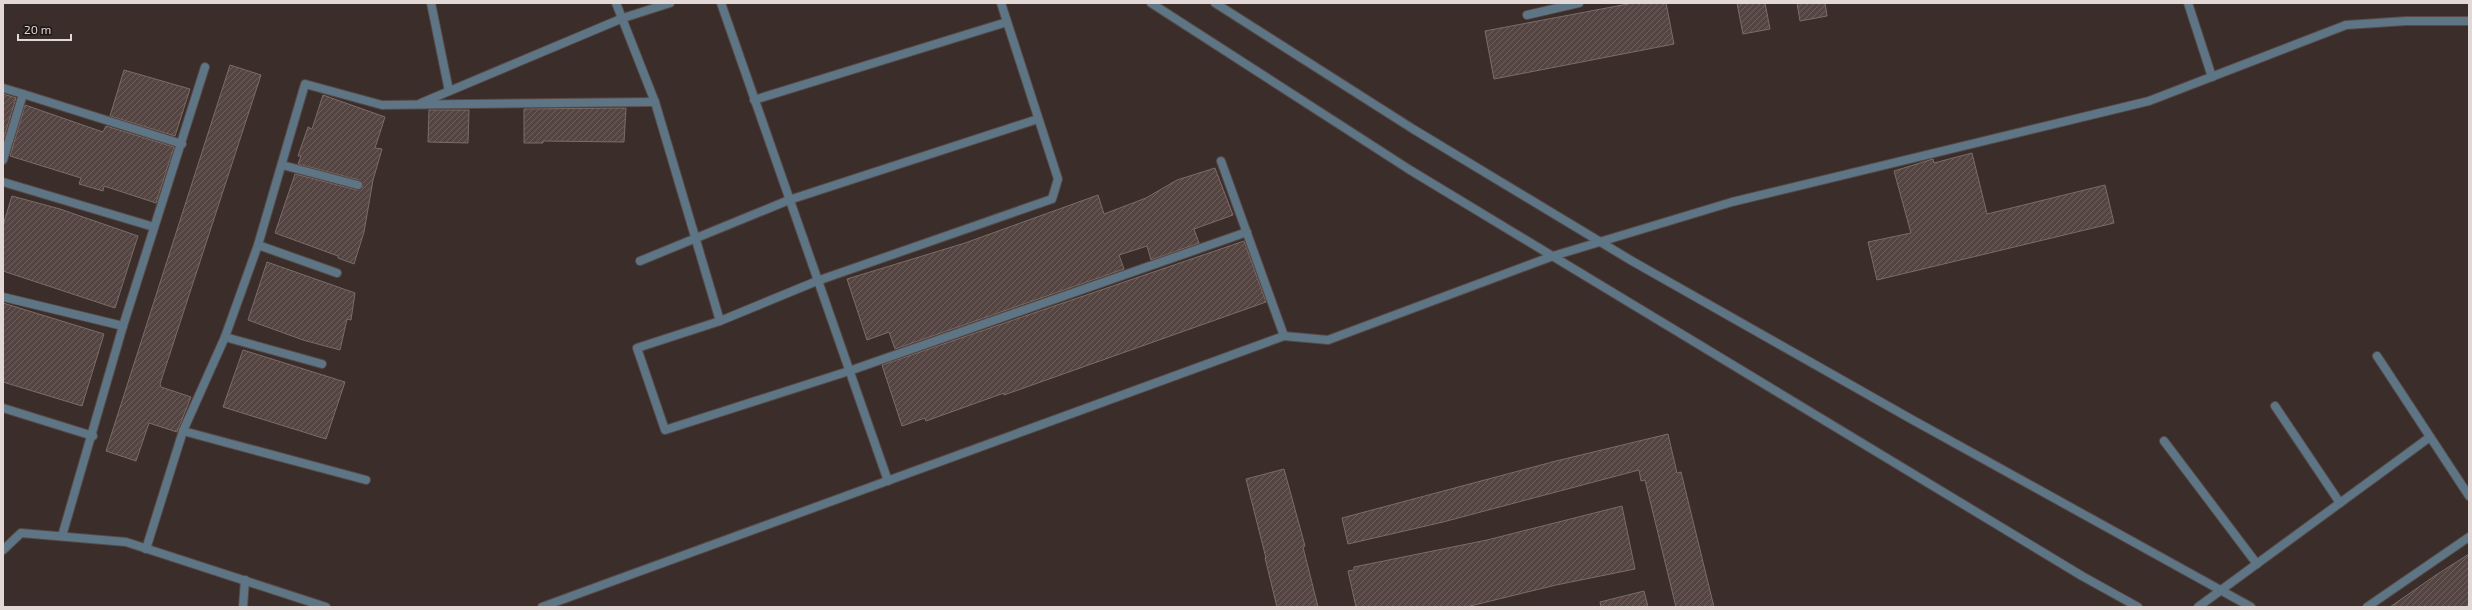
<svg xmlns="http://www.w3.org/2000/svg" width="2472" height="610" font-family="'Exo 2',sans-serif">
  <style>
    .building { fill: url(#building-hatch); stroke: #7b6c67 }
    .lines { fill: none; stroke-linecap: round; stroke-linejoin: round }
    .service-casing { stroke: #564946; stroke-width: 10 }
    .minor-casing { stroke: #564946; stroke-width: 10 }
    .service { stroke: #5e7585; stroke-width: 8 }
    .minor { stroke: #5e7585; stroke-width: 8 }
  </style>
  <defs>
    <pattern id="building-hatch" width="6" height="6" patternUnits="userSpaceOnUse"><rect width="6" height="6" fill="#544542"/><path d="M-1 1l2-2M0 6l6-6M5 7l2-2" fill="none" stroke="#6c5f5d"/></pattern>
  </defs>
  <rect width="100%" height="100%" fill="#3b2d2a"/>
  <g class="building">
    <path d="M1633,3H1666L1674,44L1494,79L1485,31Z"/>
    <path d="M1737,3H1765L1770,29L1743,34Z"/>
    <path d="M1797,3H1825L1827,16L1800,21Z"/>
    <path d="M230,65L261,75L160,384L161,387L191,397L177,432L149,423L136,461L106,451Z"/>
    <path d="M124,70L190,89L175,136L110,116Z"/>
    <path d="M3,94L16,98L3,141Z"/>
    <path d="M323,95L385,117L375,148L382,149L373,180L364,232L354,264L338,258V256L275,233L295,174L357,190L363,187L359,180L298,164L301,156H298L308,127L312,129Z"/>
    <path d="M25,105L103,132L106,126L174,147L156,203L104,186L103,191L79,184L81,178L10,156Z"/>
    <path d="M626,108L624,142L543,141V143H524V109Z"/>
    <path d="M429,110H469L468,143L428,142Z"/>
    <path d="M1972,153L1987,214L2105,185L2114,223L1877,280L1868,242L1911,233L1894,171L1933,159L1934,163Z"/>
    <path d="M1215,168L1233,215L1194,229L1199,243L1151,260L1147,246L1119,255L1124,269L895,349L889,332L867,340L847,279L965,243L1098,195L1104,214L1146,198L1177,180Z"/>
    <path d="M12,196L60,209L138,236L115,308L3,271V225Z"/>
    <path d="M1244,241L1266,302L1004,395V393L926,421L925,418L902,426L882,365Z"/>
    <path d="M267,262L355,293L351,320L347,319L340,350L303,340L248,320Z"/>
    <path d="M3,303L104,334L82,406L3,382Z"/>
    <path d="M243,350L345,382L326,439L223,407Z"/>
    <path d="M1668,434L1677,473L1681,472L1714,607H1676L1645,480L1641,481L1639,470L1443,522L1348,544L1342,518L1556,461Z"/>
    <path d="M1284,469L1305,546L1303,547L1318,607H1277L1265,558H1266L1246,479Z"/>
    <path d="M1622,506L1635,569L1556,585L1466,607H1356L1348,571L1354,570V567L1487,540Z"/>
    <path d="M2469,554V607H2390L2436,575Z"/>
    <path d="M1644,591L1648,607H1601L1600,602Z"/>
  </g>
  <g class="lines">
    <g class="service-casing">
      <g id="service">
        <path d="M2188,3L2212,77"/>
        <path d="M1527,15L1579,3"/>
      </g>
    </g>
    <g class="minor-casing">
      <g id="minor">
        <path d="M431,3L449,91"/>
        <path d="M616,3L655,102L720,321L637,348L665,430L849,371L1247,232"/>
        <path d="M721,3L888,481"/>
        <path d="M1151,3L1410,170L2082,576L2138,607"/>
        <path d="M1215,3L1413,129L1632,261L1911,419L2251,607"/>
        <path d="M3,88L23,94"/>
        <path d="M754,100L1007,22"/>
        <path d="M421,103L623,18L670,3"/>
        <path d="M3,160L23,94L182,144"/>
        <path d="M1221,161L1284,336"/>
        <path d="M282,165L358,185"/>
        <path d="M3,182L154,227"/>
        <path d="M258,245L337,273"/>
        <path d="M640,261L789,200L1038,119"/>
        <path d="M3,297L123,326"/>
        <path d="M720,321L817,281L1052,199L1058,179L1001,3"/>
        <path d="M225,337L322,364"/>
        <path d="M2377,356L2469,496"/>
        <path d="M2275,406L2340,503"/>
        <path d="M3,408L93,436"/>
        <path d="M183,431L366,480"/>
        <path d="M2164,441L2257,564"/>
        <path d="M62,536L123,326L205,67"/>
        <path d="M146,549L183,431L225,337L258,245L305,84L382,105L655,102"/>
        <path d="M3,550L21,533L126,542L326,607"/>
        <path d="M243,607L245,580"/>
        <path d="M542,607L1284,336L1328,340L1553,256L1732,202L2149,101L2346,25L2406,21H2469"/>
        <path d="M2198,607L2430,437"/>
        <path d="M2367,607L2469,537"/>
      </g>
    </g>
    <use href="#service" class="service"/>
    <use href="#minor" class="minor"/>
  </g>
  <rect width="2472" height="610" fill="none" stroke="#e2d9d7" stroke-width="8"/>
  <path d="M18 34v6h53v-6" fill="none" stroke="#e2d9d7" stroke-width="2"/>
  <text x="24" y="34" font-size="12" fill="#e2d9d7" stroke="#1d1715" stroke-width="3" paint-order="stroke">20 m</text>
</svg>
